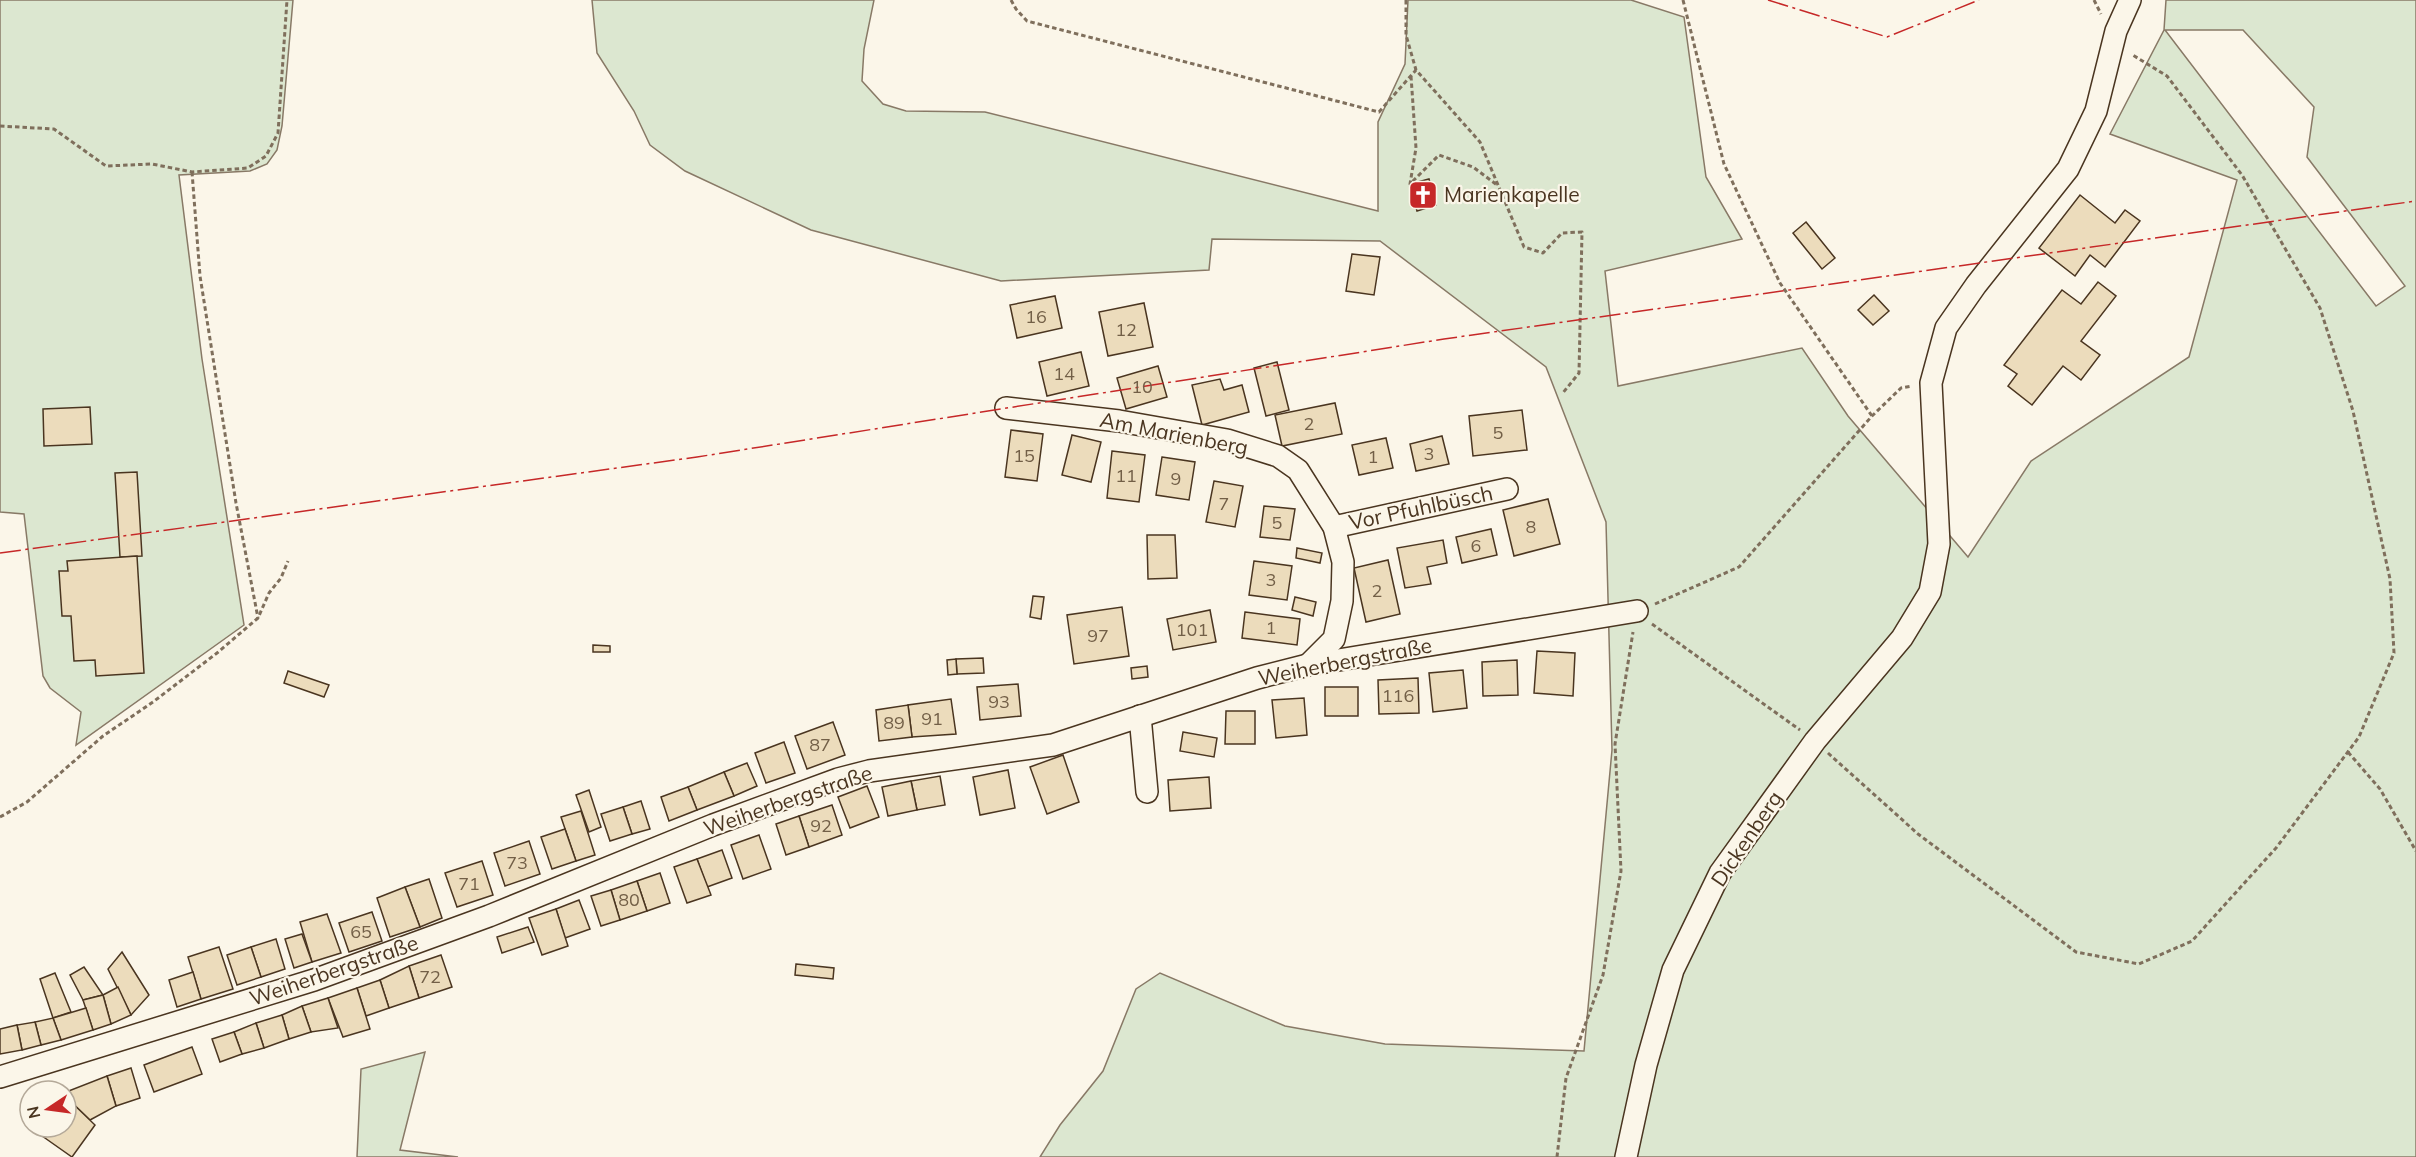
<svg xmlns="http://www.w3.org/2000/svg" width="2416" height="1157" font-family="Mulish,sans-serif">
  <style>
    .green { fill: #dce7d0; stroke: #887966; stroke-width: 1.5; fill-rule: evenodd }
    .building { fill: #ecdcbc; stroke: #4a3520; stroke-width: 1.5 }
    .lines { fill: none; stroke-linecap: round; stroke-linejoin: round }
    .minor-casing { stroke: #4a3520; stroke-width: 24 }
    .path { stroke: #7f6f5c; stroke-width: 3; stroke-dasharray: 4.5 3; stroke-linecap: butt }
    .minor { stroke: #fbf6e9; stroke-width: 21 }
    .power { stroke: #c62828; stroke-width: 1.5; stroke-dasharray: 21 4.5 3 4.5; stroke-linecap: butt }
    .labels { text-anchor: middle; stroke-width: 4.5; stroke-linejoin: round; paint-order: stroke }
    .number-label { font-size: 18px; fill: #725f47 }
    .poi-label { font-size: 21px; fill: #4a3520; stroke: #fbf6e9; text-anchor: start }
    .street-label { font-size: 21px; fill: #4a3520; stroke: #fbf6e9 }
  </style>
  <rect width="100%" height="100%" fill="#fbf6e9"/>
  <g class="green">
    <path d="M0,0H293L282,126L277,150L267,164L250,171L179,175L202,359L244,625L76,745L81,712L50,688L43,676L24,514L0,512Z"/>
    <path d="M592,0H874L864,49L862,81L883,104L906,111L985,112L1378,211V122L1405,64L1408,0H1631L1684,17L1706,177L1742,239L1605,271L1618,386L1802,348L1848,416L1968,557L2031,461L2189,357L2237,180L2110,134L2164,30L2166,0H2416V1157H1040L1060,1125L1103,1071L1136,989L1160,973L1285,1026L1385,1044L1584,1051L1612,750L1606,522L1546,367L1380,241L1212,239L1209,270L1001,281L811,230L685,171L650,145L634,111L597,53ZM2165,30H2243L2314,107L2307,157L2405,286L2376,306Z"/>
    <path d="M425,1052L400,1150L458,1157H357L361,1069Z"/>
  </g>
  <g class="building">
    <path d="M1429,179L1436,205L1417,211L1410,184Z"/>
    <path d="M2080,195L2115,223L2125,210L2140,221L2105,267L2090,255L2075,276L2039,248Z"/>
    <path d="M1806,222L1835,258L1822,269L1793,233Z"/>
    <path d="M1352,254L1380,257L1374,295L1346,291Z"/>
    <path d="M2098,282L2116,296L2081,341L2100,355L2081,380L2063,366L2032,405L2008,386L2017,374L2004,365L2062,290L2081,304Z"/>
    <path d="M1874,295L1889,311L1873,325L1858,310Z"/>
    <path d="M1055,296L1062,328L1017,338L1010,305Z"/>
    <path d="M1144,303L1153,347L1108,356L1099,312Z"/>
    <path d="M1081,352L1089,386L1047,396L1039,362Z"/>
    <path d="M1277,362L1289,410L1266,416L1254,368Z"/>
    <path d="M1158,366L1167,397L1126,409L1117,378Z"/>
    <path d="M1220,379L1224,390L1242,385L1249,412L1202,425L1192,385Z"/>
    <path d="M1335,403L1342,434L1282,446L1275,415Z"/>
    <path d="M90,407L92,444L44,446L43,409Z"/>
    <path d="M1522,410L1527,450L1473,456L1469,416Z"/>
    <path d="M1011,430L1043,434L1037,481L1005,477Z"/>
    <path d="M1072,435L1101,442L1091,482L1062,475Z"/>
    <path d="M1442,436L1449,464L1416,471L1410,444Z"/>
    <path d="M1386,438L1393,468L1359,475L1352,445Z"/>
    <path d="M1112,451L1145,455L1139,502L1107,498Z"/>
    <path d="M1162,457L1195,462L1189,500L1156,495Z"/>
    <path d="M137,472L142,556L120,557L115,473Z"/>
    <path d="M1214,481L1243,486L1235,527L1206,522Z"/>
    <path d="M1548,499L1560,544L1514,556L1503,510Z"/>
    <path d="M1264,506L1295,509L1290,540L1260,537Z"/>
    <path d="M1491,529L1497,555L1462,563L1456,537Z"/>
    <path d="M1147,535H1175L1177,578L1148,579Z"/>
    <path d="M1443,540L1447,563L1427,567L1431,584L1405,588L1397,548Z"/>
    <path d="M1297,548L1322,553L1320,563L1296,558Z"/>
    <path d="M137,556L144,673L96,676L95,660L74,661L71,616H62L59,571H68L67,561Z"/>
    <path d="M1388,560L1400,614L1366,622L1354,568Z"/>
    <path d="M1254,561L1292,566L1287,600L1249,595Z"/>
    <path d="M1033,596L1044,597L1041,619L1030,617Z"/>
    <path d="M1295,597L1316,602L1313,616L1292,610Z"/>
    <path d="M1122,607L1129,656L1074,664L1067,615Z"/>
    <path d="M1210,610L1216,642L1173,650L1167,619Z"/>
    <path d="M1245,612L1300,619L1297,645L1242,638Z"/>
    <path d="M593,645L610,646V652H593Z"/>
    <path d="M1537,651L1575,653L1573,696L1534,693Z"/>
    <path d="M983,658L984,673L957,674L956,659Z"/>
    <path d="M956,659L957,674L948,675L947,660Z"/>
    <path d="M1517,660L1518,695L1483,696L1482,662Z"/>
    <path d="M1147,666L1148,677L1132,679L1131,668Z"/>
    <path d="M1463,670L1467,708L1433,712L1429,673Z"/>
    <path d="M288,671L329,685L324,697L284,683Z"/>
    <path d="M1418,678L1419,713L1379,714L1378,680Z"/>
    <path d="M1018,684L1021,716L980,720L977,687Z"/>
    <rect x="1325" y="687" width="33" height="29"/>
    <path d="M1304,698L1307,735L1276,738L1272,700Z"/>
    <path d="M951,699L956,734L912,737L908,705Z"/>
    <path d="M908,705L912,737L879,741L876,710Z"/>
    <path d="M1226,711H1255V744H1225Z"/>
    <path d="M833,722L845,755L807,769L795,736Z"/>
    <path d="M1183,732L1217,738L1214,757L1180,751Z"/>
    <path d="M784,742L795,773L766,783L755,753Z"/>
    <path d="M1063,755L1079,802L1047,814L1030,767Z"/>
    <path d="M747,763L757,786L734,796L724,772Z"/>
    <path d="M1008,770L1015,808L980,815L973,777Z"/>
    <path d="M724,772L734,796L697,810L688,787Z"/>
    <path d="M940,776L945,805L917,810L911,781Z"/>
    <path d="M1209,777L1211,808L1170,811L1168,780Z"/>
    <path d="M911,781L917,810L888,816L882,787Z"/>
    <path d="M867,786L879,817L850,828L838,797Z"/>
    <path d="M688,787L697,810L669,821L661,797Z"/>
    <path d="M589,790L601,827L589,832L576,795Z"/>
    <path d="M641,801L650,829L632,834L623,807Z"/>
    <path d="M832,805L842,835L809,847L799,816Z"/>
    <path d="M623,807L632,834L610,841L601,814Z"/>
    <path d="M581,811L595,855L576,861L561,817Z"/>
    <path d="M799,816L809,847L786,855L776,824Z"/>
    <path d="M565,829L576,861L552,869L541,837Z"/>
    <path d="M759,835L771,869L743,879L731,845Z"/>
    <path d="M529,841L540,874L505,886L494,853Z"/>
    <path d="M722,850L732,878L707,887L697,859Z"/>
    <path d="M697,859L711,895L687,903L674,867Z"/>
    <path d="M482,861L493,895L457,907L445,873Z"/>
    <path d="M660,873L670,903L647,911L637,881Z"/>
    <path d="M429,879L442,918L420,927L405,887Z"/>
    <path d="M637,881L647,911L620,920L611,890Z"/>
    <path d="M405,887L420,927L390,937L377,898Z"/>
    <path d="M611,890L620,920L601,926L591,896Z"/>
    <path d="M579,900L590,929L565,938L556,909Z"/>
    <path d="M556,909L568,946L542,955L529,918Z"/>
    <path d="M372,912L382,941L349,952L339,923Z"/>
    <path d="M327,914L341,953L312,962L300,922Z"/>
    <path d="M528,927L534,942L502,953L497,937Z"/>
    <path d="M302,934L312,962L294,968L285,939Z"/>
    <path d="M276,939L285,969L261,977L251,947Z"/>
    <path d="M219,947L233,989L201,999L188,957Z"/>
    <path d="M251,947L261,977L237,985L227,955Z"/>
    <path d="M122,952L149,995L131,1015L108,969Z"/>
    <path d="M441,955L452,987L419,998L409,966Z"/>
    <path d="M796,964L834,968L833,979L795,975Z"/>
    <path d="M409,966L419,998L389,1008L380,980Z"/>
    <path d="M84,967L103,995L83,1000L70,975Z"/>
    <path d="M193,972L201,999L177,1007L169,980Z"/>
    <path d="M55,973L71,1012L53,1018L40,979Z"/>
    <path d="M380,980L389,1008L366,1016L357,988Z"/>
    <path d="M118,987L131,1015L111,1024L103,995Z"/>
    <path d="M357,988L370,1029L343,1037L328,998Z"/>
    <path d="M103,995L111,1024L93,1030L83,1000Z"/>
    <path d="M328,998L338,1028L311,1032L302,1006Z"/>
    <path d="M302,1006L311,1032L289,1039L282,1015Z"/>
    <path d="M86,1008L93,1030L61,1040L53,1018Z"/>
    <path d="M282,1015L289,1039L264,1048L256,1023Z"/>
    <path d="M53,1018L61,1040L41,1045L35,1022Z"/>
    <path d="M35,1022L41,1045L22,1050L17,1025Z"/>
    <path d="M256,1023L264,1048L242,1054L234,1032Z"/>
    <path d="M17,1025L22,1050L0,1054V1029Z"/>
    <path d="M234,1032L242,1054L220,1062L212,1039Z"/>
    <path d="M192,1047L202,1074L154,1092L144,1065Z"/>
    <path d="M131,1068L140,1098L116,1106L107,1076Z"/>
    <path d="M107,1076L116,1106L90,1120L66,1097V1092Z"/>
    <path d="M66,1097L95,1125L72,1157L35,1131L39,1127H66Z"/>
  </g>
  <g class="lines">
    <g class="minor-casing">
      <g id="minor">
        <path d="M1006,408L1119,421L1227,440L1278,456L1298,470L1334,527L1343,562L1342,601L1334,639L1308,665"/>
        <path d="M1334,527L1507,489"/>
        <path d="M1140,716L1147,792"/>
        <path d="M0,1077L314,980L489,916L713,825L838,779L869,771L1053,745L1257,678L1308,665L1637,611"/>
        <path d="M1626,1157L1646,1065L1673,970L1720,873L1815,741L1902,638L1930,592L1939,544L1931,383L1946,328L1976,285L2068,169L2096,111L2116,31L2130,0"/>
      </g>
    </g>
    <g class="path">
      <path d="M1011,0L1016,9L1027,21L1379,112L1416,70"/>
      <path d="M1406,0V35L1416,70L1480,142L1524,247L1543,253L1562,233L1582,232L1579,373L1562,394"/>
      <path d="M1683,0L1724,164L1780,283L1872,416"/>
      <path d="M2094,0L2101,14"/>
      <path d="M1411,76L1416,148L1410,184L1439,155L1473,167L1497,185"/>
      <path d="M0,126L54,129L106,166L152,164L192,172L248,168L266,156L278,133L287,0"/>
      <path d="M192,172L200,276L236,503L258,618"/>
      <path d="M1655,604L1739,567L1872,416L1901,388L1912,386"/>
      <path d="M1652,624L1800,730"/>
      <path d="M2348,752L2380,789L2416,851"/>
      <path d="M1828,753L1918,834L2076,952L2139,964L2192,941L2276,848L2359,737L2394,653L2390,579L2353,411L2320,308L2242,175L2167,76L2131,54"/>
      <path d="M0,817L27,802L103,736L153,702L217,653L258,618L269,593L281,578L288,561"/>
      <path d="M1557,1157L1566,1078L1603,975L1621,871L1615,744L1633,632"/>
    </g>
    <use href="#minor" class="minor"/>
    <g class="power">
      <path d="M1768,0L1887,37L1979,0"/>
      <path d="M0,553L697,457L1444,339L2416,201"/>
    </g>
  </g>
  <defs>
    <g id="church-square" transform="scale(1.5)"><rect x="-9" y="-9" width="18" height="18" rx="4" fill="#c62828" stroke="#fbf6e9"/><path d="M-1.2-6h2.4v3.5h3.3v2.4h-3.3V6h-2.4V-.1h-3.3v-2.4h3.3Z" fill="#fff"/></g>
  </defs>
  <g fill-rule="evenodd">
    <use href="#church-square" x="1423" y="195"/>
  </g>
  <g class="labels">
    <g class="number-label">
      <text x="1036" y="323">16</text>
      <text x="1126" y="336">12</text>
      <text x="1064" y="380">14</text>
      <text x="1142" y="393">10</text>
      <text x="1309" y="430">2</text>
      <text x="1498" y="439">5</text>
      <text x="1429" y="460">3</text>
      <text x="1024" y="462">15</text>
      <text x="1373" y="463">1</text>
      <text x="1126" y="482">11</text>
      <text x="1176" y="485">9</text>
      <text x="1224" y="510">7</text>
      <text x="1277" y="529">5</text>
      <text x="1531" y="533">8</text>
      <text x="1476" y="552">6</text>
      <text x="1271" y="586">3</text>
      <text x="1377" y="597">2</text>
      <text x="1271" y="634">1</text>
      <text x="1192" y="636">101</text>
      <text x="1098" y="642">97</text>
      <text x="1398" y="702">116</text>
      <text x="999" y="708">93</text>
      <text x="932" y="725">91</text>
      <text x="894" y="729">89</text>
      <text x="820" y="751">87</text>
      <text x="821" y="832">92</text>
      <text x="517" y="869">73</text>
      <text x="469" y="890">71</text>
      <text x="629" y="906">80</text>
      <text x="361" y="938">65</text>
      <text x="430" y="983">72</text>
    </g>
    <g class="poi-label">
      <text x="1444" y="202">Marienkapelle</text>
    </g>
    <g class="street-label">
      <text transform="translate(1174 434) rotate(11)" y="7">Am Marienberg</text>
      <text transform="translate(1421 508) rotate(-12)" y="7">Vor Pfuhlbüsch</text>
      <text transform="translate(1345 662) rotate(-11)" y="7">Weiherbergstraße</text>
      <text transform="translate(788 801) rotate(-19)" y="7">Weiherbergstraße</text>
      <text transform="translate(1747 839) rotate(-56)" y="7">Dickenberg</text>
      <text transform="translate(334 971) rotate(-19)" y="7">Weiherbergstraße</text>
    </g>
  </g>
  <g transform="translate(48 1109) rotate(257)"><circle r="28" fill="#fbf6e9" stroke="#b4a999" stroke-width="1.5"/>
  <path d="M0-4.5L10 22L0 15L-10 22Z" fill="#c62828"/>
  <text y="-9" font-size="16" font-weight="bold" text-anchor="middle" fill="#4a3520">N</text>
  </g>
</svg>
